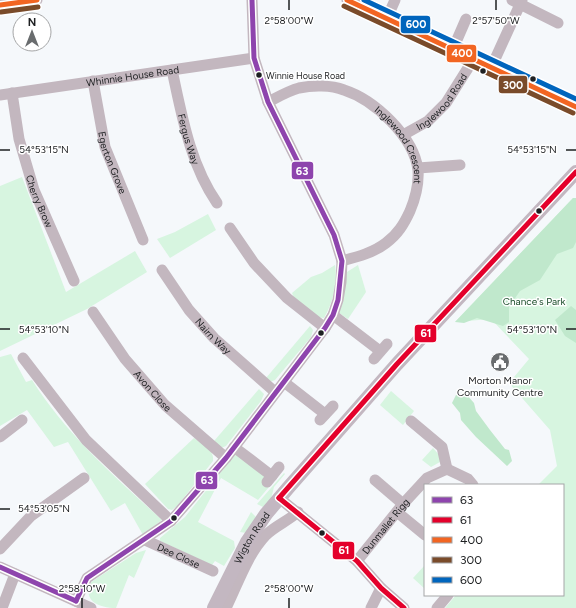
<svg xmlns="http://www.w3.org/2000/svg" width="576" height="608" font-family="Figtree,sans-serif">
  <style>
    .green { fill: #d7f5e0 }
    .forest { fill: #c0e8cc }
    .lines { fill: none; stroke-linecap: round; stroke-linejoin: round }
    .minor { stroke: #c3b7bf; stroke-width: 11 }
    .major { stroke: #c3b7c1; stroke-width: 14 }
    .bus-1-casing { stroke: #fff; stroke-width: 8 }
    .bus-2-casing { stroke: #fff; stroke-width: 8 }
    .bus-3-casing { stroke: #fff; stroke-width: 8 }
    .bus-4-casing { stroke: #fff; stroke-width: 8 }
    .bus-5-casing { stroke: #fff; stroke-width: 8 }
    .bus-1 { stroke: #8e44ad; stroke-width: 5 }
    .bus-2 { stroke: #e4002b; stroke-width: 5 }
    .bus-3 { stroke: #f26522; stroke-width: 5 }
    .bus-4 { stroke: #7a4b2a; stroke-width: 5 }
    .bus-5 { stroke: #0065bd; stroke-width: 5 }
    .ticks { fill: none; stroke: #1e2022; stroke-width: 1.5 }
    .bus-dot { fill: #1e2022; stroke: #fff; stroke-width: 1.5 }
    .labels { text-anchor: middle; stroke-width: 3; stroke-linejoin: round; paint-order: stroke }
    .bus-label { font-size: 9px; fill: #1e2022; stroke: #fff; text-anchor: start }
    .street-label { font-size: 10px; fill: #1e2022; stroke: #fff }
    .park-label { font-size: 10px; fill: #184b28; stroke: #fff }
    .poi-label { font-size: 10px; fill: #1e2022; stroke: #fff }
    .ticks-label { font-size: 10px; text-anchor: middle; fill: #1e2022; stroke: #fff; stroke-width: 3; stroke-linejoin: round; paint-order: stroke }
    .line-badge { stroke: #fff; stroke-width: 1.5 }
    .badge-label { font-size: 11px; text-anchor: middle; font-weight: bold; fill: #fff }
  </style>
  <rect width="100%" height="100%" fill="#f5f8fb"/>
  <g class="green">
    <path d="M22,177L66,292L135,251L147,272L87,309L0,351V186Z"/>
    <path d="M573,198H576V608H445L456,595H563V485H538L557,466L550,430L509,383L529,359L491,319L455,322Z"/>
    <path d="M208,214L216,230L170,258L157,239L175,232Z"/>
    <path d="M335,265C338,282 333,303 324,318C314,318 295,302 292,293L311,277L322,273Z"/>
    <path d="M358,265L366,292L348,319L339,313L347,272Z"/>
    <path d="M310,326L313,330L311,337L275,380L270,382L266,378Z"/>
    <path d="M11,354L26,382L32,380C66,434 115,477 162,520L143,535L125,503L111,511L68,442L54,447L27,410L0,426V357Z"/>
    <path d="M259,389L264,394L261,401L226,446L221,448L214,441Z"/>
    <path d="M391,391L414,411L403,425L380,405Z"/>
    <path d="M194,438C203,445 215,450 213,461L178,505L172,510L168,509L145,484Z"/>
    <path d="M433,448L440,456V462L431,467L422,460Z"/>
    <path d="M235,454L263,473L269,487L258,500L221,478L198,522L234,541L235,548L224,566L215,561L212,565L160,541V538L185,517Z"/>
    <path d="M284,473L285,474L274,487L271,499L263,507L257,504Z"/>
    <path d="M251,512L256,517L246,533L240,532Z"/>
    <path d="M146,550L134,578L129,575L116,608C99,608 82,601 91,582L136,553Z"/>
    <path d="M425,565V589L413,578Z"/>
  </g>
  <g class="forest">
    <path d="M573,198H576V242L573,248L557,254L540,280L520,291L509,307V322L503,326L477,318L464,323L455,322Z"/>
    <path d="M571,306L576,310V343L565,336L555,320Z"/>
    <path d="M466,394L474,403L476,411L490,430L505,449L509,450L512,461L507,466L476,437L461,420L460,413L452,403L456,395Z"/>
  </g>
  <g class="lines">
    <g class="minor">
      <path d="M347,0L576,107"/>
      <path d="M512,0L558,23"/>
      <path d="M0,5L37,0"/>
      <path d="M387,18L395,0"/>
      <path d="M453,49L466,19"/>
      <path d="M491,68L522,0"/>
      <path id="s1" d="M172,70C182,116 190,164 217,203"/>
      <path id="s2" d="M93,81L105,147L143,240"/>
      <path id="s3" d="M12,93L19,139L34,190L74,281"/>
      <path id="s4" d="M0,95L254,58"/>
      <path id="s5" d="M268,102C278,97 288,91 299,88C313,85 331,85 344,90C375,100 414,137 418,170C419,184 415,199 410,211C404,224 398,234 386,243C373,253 357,257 342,261"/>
      <path id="s6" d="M403,135L428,121L446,103L473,60"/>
      <path d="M418,168L460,165"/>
      <path d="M230,228L254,263L287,298L325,328"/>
      <path id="s7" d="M162,270L189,310L214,338L275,392"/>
      <path id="s8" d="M93,312L125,359L165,405L226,458"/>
      <path d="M333,315L380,351"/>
      <path d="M23,358L86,440L171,521"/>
      <path d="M374,359L387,344"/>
      <path d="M284,382L325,414"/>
      <path d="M320,420L333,406"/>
      <path d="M411,421L442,447L447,469"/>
      <path d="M0,437L22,420"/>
      <path d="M234,447L272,476"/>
      <path d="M375,480L403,504"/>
      <path d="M267,482L279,467"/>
      <path d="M279,498L357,561L381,588L404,608"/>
      <path d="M397,512L425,535"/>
      <path id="s9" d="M145,540L213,571"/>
      <path d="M0,549L31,516L84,478"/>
      <path id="s10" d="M357,561L403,504L427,478L447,469L468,479L473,485"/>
      <path d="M0,567L91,608"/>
      <path d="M76,601L87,578L171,521L226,458L325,328L333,315L338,300L341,282L342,261L334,235L268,102L254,58L252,0"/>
      <path d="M2,608L15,574"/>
      <path d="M226,608C238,584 247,555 266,535C275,526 288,521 298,512"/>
      <path d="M371,608L381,588"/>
      <path d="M437,608L448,595"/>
    </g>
    <path class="major" id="s11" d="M214,608L247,542L266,514L288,488L397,364L576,172"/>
    <g class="bus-1-casing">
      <g id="bus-1">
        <path d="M0,567L76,601"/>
        <path d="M76,601L87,578L171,521L226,458L325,328L333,315L338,300L342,261L334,235L268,102L254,58L252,0"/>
      </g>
    </g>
    <g class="bus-2-casing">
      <g id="bus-2">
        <path d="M279,498L397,364L576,172"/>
        <path d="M279,498L357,561L381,588L404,608"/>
      </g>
    </g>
    <g class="bus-3-casing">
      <g id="bus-3">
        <path d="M347,0L576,107"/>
        <path d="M0,5L37,0"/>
      </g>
    </g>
    <g class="bus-4-casing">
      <g id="bus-4">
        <path d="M344,6L573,113"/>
        <path d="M1,12L38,7"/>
      </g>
    </g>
    <g class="bus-5-casing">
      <path id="bus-5" d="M364,0L576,99"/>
    </g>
    <use href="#bus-1" class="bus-1"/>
    <use href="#bus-2" class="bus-2"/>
    <use href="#bus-3" class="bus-3"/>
    <use href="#bus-4" class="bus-4"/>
    <use href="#bus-5" class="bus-5"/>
  </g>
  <path class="ticks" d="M289,0V10M496,0V10M0,150H10M566,150H576M0,329H10M566,329H576M0,509H10M82,598V608M289,598V608"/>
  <defs>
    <g id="civic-disc" transform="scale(1)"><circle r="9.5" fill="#696c6e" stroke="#fff"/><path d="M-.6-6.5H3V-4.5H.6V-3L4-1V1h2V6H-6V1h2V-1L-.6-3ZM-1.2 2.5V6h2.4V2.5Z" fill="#fff"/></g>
  </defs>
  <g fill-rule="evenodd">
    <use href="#civic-disc" x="500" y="362"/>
  </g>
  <g class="bus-dot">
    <circle cx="483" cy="71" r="3.5"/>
    <circle cx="259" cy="75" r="3.5"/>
    <circle cx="533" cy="79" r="3.5"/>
    <circle cx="539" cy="211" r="3.5"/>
    <circle cx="321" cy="333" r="3.5"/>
    <circle cx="174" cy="518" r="3.5"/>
    <circle cx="322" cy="533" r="3.5"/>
  </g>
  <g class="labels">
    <g class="bus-label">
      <text x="266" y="79">Winnie House Road</text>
    </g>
    <g class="street-label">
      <text dy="4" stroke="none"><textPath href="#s4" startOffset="134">Whinnie House Road</textPath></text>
      <text dy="4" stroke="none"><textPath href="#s6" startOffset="52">Inglewood Road</textPath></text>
      <text dy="4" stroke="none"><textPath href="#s1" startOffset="71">Fergus Way</textPath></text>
      <text dy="4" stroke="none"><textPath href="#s5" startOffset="162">Inglewood Crescent</textPath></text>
      <text dy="4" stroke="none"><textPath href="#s2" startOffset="84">Egerton Grove</textPath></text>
      <text dy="4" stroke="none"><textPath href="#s3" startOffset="112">Cherry Brow</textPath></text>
      <text dy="4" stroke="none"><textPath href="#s7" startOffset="84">Nairn Way</textPath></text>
      <text dy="4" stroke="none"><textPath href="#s8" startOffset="99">Avon Close</textPath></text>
      <text dy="4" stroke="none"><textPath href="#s10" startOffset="45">Dunmallet Rigg</textPath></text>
      <text dy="4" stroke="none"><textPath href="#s11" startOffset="80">Wigton Road</textPath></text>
      <text dy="4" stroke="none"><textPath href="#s9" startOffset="37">Dee Close</textPath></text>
    </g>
    <g class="park-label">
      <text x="534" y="305">Chance's Park</text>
    </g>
    <g class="poi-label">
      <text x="500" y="384">Morton Manor<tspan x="500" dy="12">Community Centre</tspan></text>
    </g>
  </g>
  <g class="ticks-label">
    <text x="289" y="24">2°58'00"W</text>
    <text x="496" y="24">2°57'50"W</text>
    <text x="44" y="153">54°53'15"N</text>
    <text x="532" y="153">54°53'15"N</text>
    <text x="44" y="333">54°53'10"N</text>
    <text x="532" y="333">54°53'10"N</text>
    <text x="44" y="512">54°53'05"N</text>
    <text x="82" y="592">2°58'10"W</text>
    <text x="289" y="592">2°58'00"W</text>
  </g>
  <g class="line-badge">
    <rect x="400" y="15" width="31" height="19" rx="4" fill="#0065bd"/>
    <rect x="446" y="44" width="31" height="19" rx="4" fill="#f26522"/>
    <rect x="498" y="75" width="30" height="19" rx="4" fill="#7a4b2a"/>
    <rect x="291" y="161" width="23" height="19" rx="4" fill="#8e44ad"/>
    <rect x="414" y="324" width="23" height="19" rx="4" fill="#e4002b"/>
    <rect x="195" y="471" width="23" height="19" rx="4" fill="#8e44ad"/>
    <rect x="332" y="541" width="23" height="19" rx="4" fill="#e4002b"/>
  </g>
  <g class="badge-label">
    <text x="416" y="28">600</text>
    <text x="462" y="57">400</text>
    <text x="513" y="89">300</text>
    <text x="302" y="175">63</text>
    <text x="426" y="337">61</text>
    <text x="207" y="484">63</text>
    <text x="344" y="554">61</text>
  </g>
  <rect x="424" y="484" width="140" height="112" fill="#ffffff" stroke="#a5a6a7"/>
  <rect x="432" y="497" width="20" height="6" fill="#8e44ad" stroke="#a5a6a7"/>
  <text x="460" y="504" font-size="12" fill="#1e2022">63</text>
  <rect x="432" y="517" width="20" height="6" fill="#e4002b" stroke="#a5a6a7"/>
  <text x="460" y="524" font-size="12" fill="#1e2022">61</text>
  <rect x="432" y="537" width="20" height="6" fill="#f26522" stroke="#a5a6a7"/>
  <text x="460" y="544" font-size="12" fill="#1e2022">400</text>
  <rect x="432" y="557" width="20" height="6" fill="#7a4b2a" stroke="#a5a6a7"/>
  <text x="460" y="564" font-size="12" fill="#1e2022">300</text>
  <rect x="432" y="577" width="20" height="6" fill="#0065bd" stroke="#a5a6a7"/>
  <text x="460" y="584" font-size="12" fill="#1e2022">600</text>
  <g transform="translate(32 32)"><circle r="19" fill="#ffffff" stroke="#a5a6a7"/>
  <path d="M0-3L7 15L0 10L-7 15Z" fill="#696c6e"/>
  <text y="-6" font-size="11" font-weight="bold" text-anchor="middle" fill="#1e2022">N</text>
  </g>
</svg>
